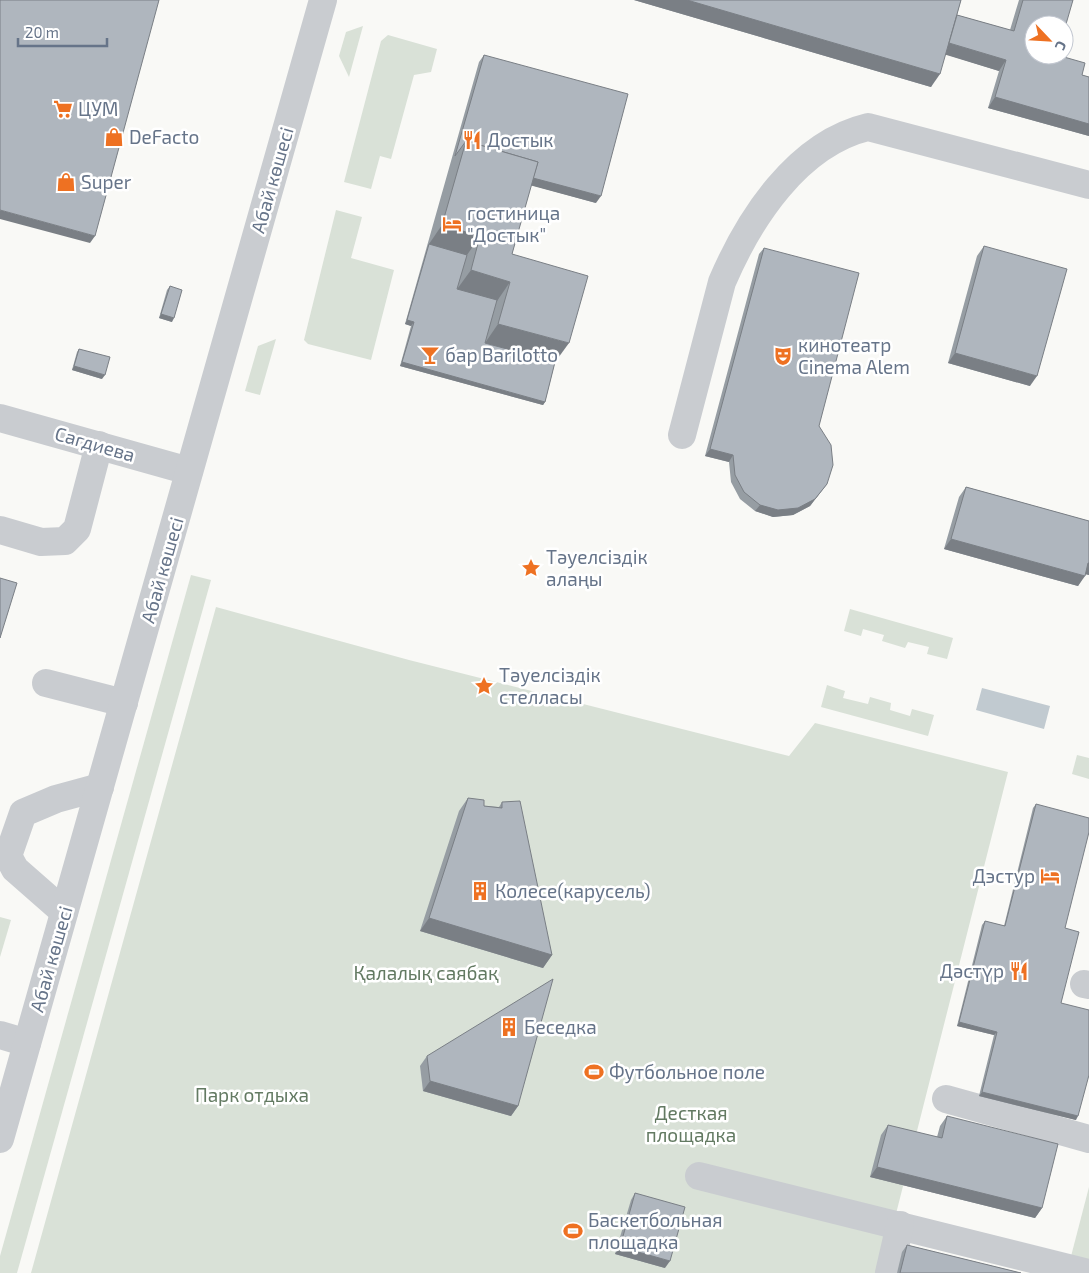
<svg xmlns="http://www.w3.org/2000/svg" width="1089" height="1273" font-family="'Exo 2',sans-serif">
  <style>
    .green { fill: #d9e1d7 }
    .water { fill: #c1cad0 }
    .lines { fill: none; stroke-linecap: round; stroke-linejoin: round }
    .minor { stroke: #c9ccd0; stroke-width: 28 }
    .wall { fill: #969da3 }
    .shaded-wall { fill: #7a7f85 }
    .building { fill: #afb6be; stroke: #7a7f85 }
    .labels { text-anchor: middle; stroke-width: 5; stroke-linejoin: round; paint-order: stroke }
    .poi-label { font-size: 19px; fill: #667489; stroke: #fff; text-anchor: start }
    .street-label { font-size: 19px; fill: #667489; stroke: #fff }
    .park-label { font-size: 19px; fill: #637a62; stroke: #fff }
  </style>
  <rect width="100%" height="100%" fill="#f9f9f6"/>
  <g class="green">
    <path d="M363,26L349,77L339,56L346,32Z"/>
    <path d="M388,35L437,49L431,72L414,75L391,159L380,156L371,189L344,182L381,41Z"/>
    <path d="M336,210L362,217L351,258L394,270L371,360L308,344L304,340Z"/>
    <path d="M276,339L260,395L245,391L258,346Z"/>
    <path d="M191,575L211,580L17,1273H0V1256Z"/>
    <path d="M216,607L409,660L789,756L815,723L1008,772L881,1273H31Z"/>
    <path d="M850,609L953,638L947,659L927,654L929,647L908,642L905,648L882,641L884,635L863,629L861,636L844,631Z"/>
    <path d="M827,685L845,691L843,698L868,704L870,697L891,703L890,710L910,716L912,709L934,715L928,736L821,707Z"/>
    <path d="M1077,755L1089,758V779L1072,774Z"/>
    <path d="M0,917L11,920L0,957Z"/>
    <path d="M1089,1187V1270L1069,1264Z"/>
  </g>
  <path class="water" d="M982,688L1050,706L1044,729L976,710Z"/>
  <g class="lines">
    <g class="minor">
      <path d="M0,418L189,471"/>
      <path d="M682,435L722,282C749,219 797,144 868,127L1089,185"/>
      <path d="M0,530L41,542L65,541L77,529L99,445"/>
      <path d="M46,683L124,703"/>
      <path d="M64,912L15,869L8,856L23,813L56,799L100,787"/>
      <path d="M1084,984L1089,985"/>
      <path d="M0,1035L27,1043"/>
      <path d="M946,1099L1089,1139"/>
      <path d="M0,1139L323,0"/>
      <path d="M699,1176L1088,1273"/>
      <path d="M889,1273L900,1225"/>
    </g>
  </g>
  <g class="wall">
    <path d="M634,0H961L957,15L1010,30L1019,0H1073L1034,55L1082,75L1089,77V136L988,108L999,71L945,54L931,87Z"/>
    <path d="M484,55L596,203L531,185L512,254L555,362L545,402L543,405L400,366L411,326L405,324L479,62Z"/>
    <path d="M984,246L1030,386L948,363L977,256Z"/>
    <path d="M764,248L819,426L822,490L810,506L793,515L773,517L755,511L740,499L731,482L729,462L705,456L759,254Z"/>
    <path d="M170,286L172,322L159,318L167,290Z"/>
    <path d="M79,349L102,379L72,370L77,352Z"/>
    <path d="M966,487L1089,521V575L1085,574L1078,586L944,549L959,497Z"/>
    <path d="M468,798L484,806L499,807L502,802L552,955L543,968L420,931L459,811Z"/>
    <path d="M1036,804L1065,928L1061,1003L1076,1120L979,1096L994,1035L957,1026L982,925L985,921L1004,926L1033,808Z"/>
    <path d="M427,1056L518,1106L511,1116L423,1091L420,1066Z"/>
    <path d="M947,1116L1042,1208L1035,1218L870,1177L881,1135L888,1125L937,1137L940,1126Z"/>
    <path d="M635,1193L665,1268L615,1254L631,1200Z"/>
    <path d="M907,1245L1021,1273H897L902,1252Z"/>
  </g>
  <g class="shaded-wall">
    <path d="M634,0H687L940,74L931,87Z"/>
    <path d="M948,43L1006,60L999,71L940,53Z"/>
    <path d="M995,97L1089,124V136L988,108Z"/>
    <path d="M461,158L601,196L596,203L459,166Z"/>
    <path d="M0,210L95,236L90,243L0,219Z"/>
    <path d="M442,225L480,236L465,258L429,244Z"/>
    <path d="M471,270L510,282L495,304L455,292Z"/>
    <path d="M161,314L174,318L172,322L159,318Z"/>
    <path d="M407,320L414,322L411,326L405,324Z"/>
    <path d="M498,324L569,343L553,365L483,346Z"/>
    <path d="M955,353L1037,376L1030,386L948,363Z"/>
    <path d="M402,362L545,402L543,405L400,366Z"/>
    <path d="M74,366L105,375L102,379L72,370Z"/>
    <path d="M710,449L733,455L729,462L705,456Z"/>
    <path d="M827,484L810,506L793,515L773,517L755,511L760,505Z"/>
    <path d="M951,539L1085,576L1078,586L944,549Z"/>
    <path d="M1088,563H1089V575L1081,573Z"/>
    <path d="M429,918L552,955L543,968L420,931Z"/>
    <path d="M959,1022L997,1032L994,1035L957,1026Z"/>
    <path d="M430,1081L518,1106L511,1116L423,1091Z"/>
    <path d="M982,1092L1078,1116L1076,1120L979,1096Z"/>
    <path d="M877,1167L1042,1208L1035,1218L870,1177Z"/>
    <path d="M620,1247L670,1261L665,1268L615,1254Z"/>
  </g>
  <g class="building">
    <path d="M0,0H159L95,236L0,210Z"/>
    <path d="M687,0H961L940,74Z"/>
    <path d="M1023,0H1073L1064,31V25H1034V55H1057L1085,63L1082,75L1089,77V124L995,97L1006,60L949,43L957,15L1014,31Z"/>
    <path d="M484,55L628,94L601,196L533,178L538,162L466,141L455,156Z"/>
    <path d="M466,141L538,162L512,254L588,276L569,343L498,324L510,282L471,270L480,236L442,225Z"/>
    <path d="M429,244L467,255L457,289L497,300L485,343L555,362L545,402L402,362L414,322L407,320Z"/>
    <path d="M984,246L1067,269L1037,376L955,353Z"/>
    <path d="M764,248L859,273L819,426L831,445L833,465L827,484L815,499L798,508L778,510L760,505L744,492L735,475L733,455L710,449Z"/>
    <path d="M170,286L182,290L174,318L161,314Z"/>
    <path d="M79,349L110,357L105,375L74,366Z"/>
    <path d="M966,487L1089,521V563H1088L1085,576L951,539Z"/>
    <path d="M0,578L17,583L0,638Z"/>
    <path d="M468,798L484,800V806L502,808V802L520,801L552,955L429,918Z"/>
    <path d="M1036,804L1089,818V832L1065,928L1079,932L1061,1003L1089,1010V1075L1078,1116L982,1092L997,1032L959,1022L985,921L1005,926Z"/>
    <path d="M553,979L518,1106L430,1081L427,1056Z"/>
    <path d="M947,1116L1058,1144L1042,1208L877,1167L888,1125L942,1138Z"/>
    <path d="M635,1193L685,1207L670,1261L620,1247Z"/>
    <path d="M907,1245L1021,1273H900Z"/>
  </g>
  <defs>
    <g id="supermarket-bare" transform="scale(1.5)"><path d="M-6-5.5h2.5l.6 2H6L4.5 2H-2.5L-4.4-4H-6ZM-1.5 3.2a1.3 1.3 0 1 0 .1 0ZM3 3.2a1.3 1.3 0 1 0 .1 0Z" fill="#ee7122" stroke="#fff" stroke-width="2.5" paint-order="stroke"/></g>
    <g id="shop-bare" transform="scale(1.5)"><path d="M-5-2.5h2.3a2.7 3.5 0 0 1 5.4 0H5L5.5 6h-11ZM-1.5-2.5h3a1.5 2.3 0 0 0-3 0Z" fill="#ee7122" stroke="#fff" stroke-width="2.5" paint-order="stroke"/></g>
    <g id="restaurant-bare" transform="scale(1.5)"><path d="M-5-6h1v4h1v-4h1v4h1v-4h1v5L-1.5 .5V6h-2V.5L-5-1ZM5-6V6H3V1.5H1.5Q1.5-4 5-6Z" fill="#ee7122" stroke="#fff" stroke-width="2.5" paint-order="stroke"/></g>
    <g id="hotel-bare" transform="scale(1.5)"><path d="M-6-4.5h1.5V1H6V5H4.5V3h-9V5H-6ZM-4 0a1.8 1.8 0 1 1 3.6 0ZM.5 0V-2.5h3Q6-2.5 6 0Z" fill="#ee7122" stroke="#fff" stroke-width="2.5" paint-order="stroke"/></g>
    <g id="bar-bare" transform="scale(1.5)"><path d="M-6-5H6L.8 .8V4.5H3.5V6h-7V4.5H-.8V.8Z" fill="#ee7122" stroke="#fff" stroke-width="2.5" paint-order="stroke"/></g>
    <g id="theatre-bare" transform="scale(1.5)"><path d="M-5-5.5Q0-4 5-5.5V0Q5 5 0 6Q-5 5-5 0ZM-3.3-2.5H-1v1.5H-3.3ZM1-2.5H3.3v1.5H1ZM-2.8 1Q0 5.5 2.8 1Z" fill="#ee7122" stroke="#fff" stroke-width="2.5" paint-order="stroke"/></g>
    <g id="sight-bare" transform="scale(1.5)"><path d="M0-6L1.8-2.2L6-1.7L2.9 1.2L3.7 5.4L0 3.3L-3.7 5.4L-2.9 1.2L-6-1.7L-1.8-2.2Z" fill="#ee7122" stroke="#fff" stroke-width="2.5" paint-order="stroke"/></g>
    <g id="building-bare" transform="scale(1.5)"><path d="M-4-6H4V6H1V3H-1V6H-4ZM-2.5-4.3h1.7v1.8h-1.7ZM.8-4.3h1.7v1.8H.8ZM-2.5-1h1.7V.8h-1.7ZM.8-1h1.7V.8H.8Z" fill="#ee7122" stroke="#fff" stroke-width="2.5" paint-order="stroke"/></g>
    <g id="stadium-bare" transform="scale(1.5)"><path d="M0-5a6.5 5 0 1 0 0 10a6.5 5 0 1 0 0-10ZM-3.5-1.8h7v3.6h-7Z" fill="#ee7122" stroke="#fff" stroke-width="2.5" paint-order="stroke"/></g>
  </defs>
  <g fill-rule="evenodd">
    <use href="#supermarket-bare" x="63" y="109"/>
    <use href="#shop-bare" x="114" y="137"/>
    <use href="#restaurant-bare" x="472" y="140"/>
    <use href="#shop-bare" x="66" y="182"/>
    <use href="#hotel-bare" x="452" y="224"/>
    <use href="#bar-bare" x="430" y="355"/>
    <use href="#theatre-bare" x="783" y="356"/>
    <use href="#sight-bare" x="531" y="568"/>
    <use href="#sight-bare" x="484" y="686"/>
    <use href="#hotel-bare" x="1050" y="876"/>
    <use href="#building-bare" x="480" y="891"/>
    <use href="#restaurant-bare" x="1019" y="971"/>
    <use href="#building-bare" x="509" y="1027"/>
    <use href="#stadium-bare" x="594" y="1072"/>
    <use href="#stadium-bare" x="573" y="1231"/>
  </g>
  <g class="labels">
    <g class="poi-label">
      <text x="78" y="116">ЦУМ</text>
      <text x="129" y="144">DeFacto</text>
      <text x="487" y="147">Достык</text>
      <text x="81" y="189">Super</text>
      <text x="467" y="220">гостиница<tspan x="467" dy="22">"Достык"</tspan></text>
      <text x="798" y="352">кинотеатр<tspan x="798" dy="22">Cinema Alem</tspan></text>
      <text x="445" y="362">бар Barilotto</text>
      <text x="546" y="564">Тәуелсіздік<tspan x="546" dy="22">алаңы</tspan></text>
      <text x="499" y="682">Тәуелсіздік<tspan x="499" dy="22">стелласы</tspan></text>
      <text x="1035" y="883" text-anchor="end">Дэстур</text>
      <text x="495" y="898">Колесе(карусель)</text>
      <text x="1004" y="978" text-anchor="end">Дәстүр</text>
      <text x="524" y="1034">Беседка</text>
      <text x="609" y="1079">Футбольное поле</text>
      <text x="588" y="1227">Баскетбольная<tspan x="588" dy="22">площадка</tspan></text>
    </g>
    <g class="street-label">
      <text transform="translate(272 180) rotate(-74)" y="7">Абай көшесі</text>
      <text transform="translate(95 444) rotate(16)" y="7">Сагдиева</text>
      <text transform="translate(162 570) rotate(-74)" y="7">Абай көшесі</text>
      <text transform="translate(51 959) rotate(-74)" y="7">Абай көшесі</text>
    </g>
    <g class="park-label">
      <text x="426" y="980">Қалалық саябақ</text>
      <text x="252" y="1102">Парк отдыха</text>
      <text x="691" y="1120">Десткая<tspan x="691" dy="22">площадка</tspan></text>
    </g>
  </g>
  <g transform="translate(1049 40) rotate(115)"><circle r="24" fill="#ffffff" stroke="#c2c7d0"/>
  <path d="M0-4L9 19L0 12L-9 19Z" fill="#ee7122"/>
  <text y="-8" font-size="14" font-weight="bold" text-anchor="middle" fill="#667489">С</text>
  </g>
  <path d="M18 38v8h89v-8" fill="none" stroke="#667489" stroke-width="2.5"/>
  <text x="25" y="38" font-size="15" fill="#667489" stroke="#ffffff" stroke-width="4" paint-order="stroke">20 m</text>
</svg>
